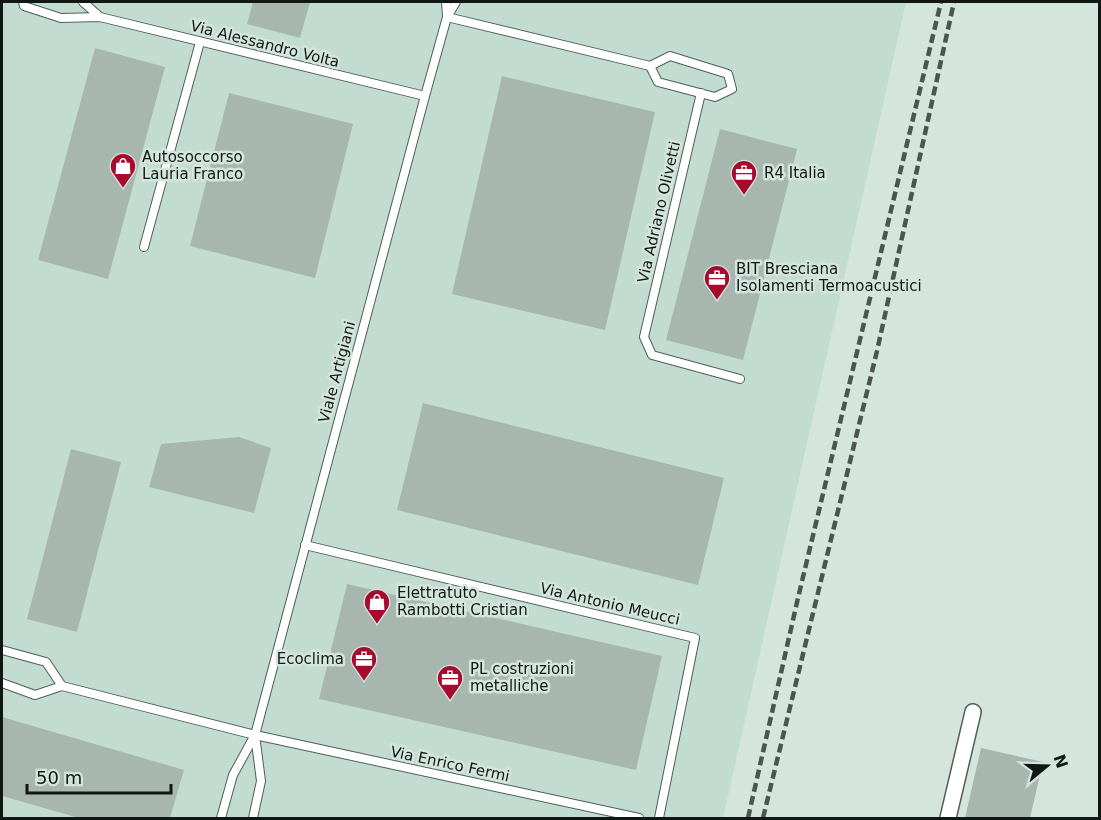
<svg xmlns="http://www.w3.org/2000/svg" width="1101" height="820" font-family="'DejaVu Sans',sans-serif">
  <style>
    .built { fill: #c3dcd2 }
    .building { fill: #a7b7b0 }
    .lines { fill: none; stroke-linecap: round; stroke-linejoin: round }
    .lane-casing { stroke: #505e58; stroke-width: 10 }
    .street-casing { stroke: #505e58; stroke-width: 18 }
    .lane { stroke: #fff; stroke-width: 8 }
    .street { stroke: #fff; stroke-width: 15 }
    .rail { stroke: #4b5450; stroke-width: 4.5; stroke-dasharray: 9 4.5; stroke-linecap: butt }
    .labels { text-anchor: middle; stroke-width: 5; stroke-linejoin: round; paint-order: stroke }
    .street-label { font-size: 15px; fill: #111714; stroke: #d4e5de }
    .poi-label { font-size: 15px; fill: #111714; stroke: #d4e5de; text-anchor: start }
  </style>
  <rect width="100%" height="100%" fill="#d4e5de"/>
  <path class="built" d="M2,2H906L723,818H2Z"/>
  <g class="building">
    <path d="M253,2H310L300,38L247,24Z"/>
    <path d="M95,48L165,67L108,279L38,260Z"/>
    <path d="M502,76L655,112L605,330L452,294Z"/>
    <path d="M229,93L353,124L315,278L190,246Z"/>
    <path d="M720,129L797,149L743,360L666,340Z"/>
    <path d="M423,403L724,478L698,585L397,510Z"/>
    <path d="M239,437L271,448L254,513L149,487L161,444Z"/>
    <path d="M71,449L121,462L77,632L27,619Z"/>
    <path d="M347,584L662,656L636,770L319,699Z"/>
    <path d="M2,717L184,770L170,818H79L2,796Z"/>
    <path d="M981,748L1043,762L1030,818H965Z"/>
  </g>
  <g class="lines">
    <g class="lane-casing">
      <g id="lane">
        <path d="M23,2L24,6L61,18L100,17L425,96"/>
        <path d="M83,2L100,17"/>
        <path d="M446,2L447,16"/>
        <path d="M447,17L650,66"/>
        <path d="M670,56L728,74L732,89L715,97L658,82L650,66Z"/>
        <path d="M701,93L644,337L652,355L740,379"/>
        <path d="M144,247L200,42"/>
        <path d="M305,545L695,638L659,818"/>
        <path d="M2,650L46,662L62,686"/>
        <path d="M2,683L35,695L62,686L255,735L639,818"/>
        <path d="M221,818L233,775L255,735L425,96L447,17L456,2"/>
        <path d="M253,818L261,781L255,735"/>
      </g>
    </g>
    <g class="street-casing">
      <path id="street" d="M948,818L973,712"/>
    </g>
    <use href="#lane" class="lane"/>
    <use href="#street" class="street"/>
    <g class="rail">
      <path d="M748,818L798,598L941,2"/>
      <path d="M763,818L877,351L954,2"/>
    </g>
  </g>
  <defs>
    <g id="shop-pin" transform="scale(1.35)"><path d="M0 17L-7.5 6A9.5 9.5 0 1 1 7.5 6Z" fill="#a60b2e" stroke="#d4e5de"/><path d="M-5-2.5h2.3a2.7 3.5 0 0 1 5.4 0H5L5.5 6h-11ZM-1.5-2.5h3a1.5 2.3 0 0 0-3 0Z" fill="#fff"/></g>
    <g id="office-pin" transform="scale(1.35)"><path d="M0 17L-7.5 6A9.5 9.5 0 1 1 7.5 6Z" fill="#a60b2e" stroke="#d4e5de"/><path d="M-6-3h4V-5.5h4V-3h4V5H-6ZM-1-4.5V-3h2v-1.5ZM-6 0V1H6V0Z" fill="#fff"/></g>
  </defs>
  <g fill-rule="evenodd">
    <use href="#shop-pin" x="123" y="166"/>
    <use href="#office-pin" x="744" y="173"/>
    <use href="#office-pin" x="717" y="278"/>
    <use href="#shop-pin" x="377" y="602"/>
    <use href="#office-pin" x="364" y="659"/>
    <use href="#office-pin" x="450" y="678"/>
  </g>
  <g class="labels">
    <g class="street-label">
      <text transform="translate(265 44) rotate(14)" y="5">Via Alessandro Volta</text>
      <text transform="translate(659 212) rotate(-77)" y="5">Via Adriano Olivetti</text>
      <text transform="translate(337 372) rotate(-75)" y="5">Viale Artigiani</text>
      <text transform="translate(610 604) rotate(13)" y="5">Via Antonio Meucci</text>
      <text transform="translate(450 764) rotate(12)" y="5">Via Enrico Fermi</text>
    </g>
    <g class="poi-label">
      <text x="142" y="162">Autosoccorso<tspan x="142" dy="17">Lauria Franco</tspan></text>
      <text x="764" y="178">R4 Italia</text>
      <text x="736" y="274">BIT Bresciana<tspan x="736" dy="17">Isolamenti Termoacustici</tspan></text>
      <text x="397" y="598">Elettratuto<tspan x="397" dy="17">Rambotti Cristian</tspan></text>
      <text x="344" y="664" text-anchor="end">Ecoclima</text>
      <text x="470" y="674">PL costruzioni<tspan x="470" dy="17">metalliche</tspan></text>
    </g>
  </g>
  <rect width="1101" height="820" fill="none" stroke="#111714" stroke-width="6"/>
  <g transform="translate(1047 766) rotate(71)" stroke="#d4e5de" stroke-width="4.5" paint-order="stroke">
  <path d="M0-4.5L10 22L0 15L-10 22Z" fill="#111714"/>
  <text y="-9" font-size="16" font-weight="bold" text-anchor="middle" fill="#111714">N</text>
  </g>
  <path d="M27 784v9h144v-9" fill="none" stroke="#111714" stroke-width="3"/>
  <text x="36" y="784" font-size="18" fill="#111714" stroke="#d4e5de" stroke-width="4.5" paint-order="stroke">50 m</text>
</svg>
